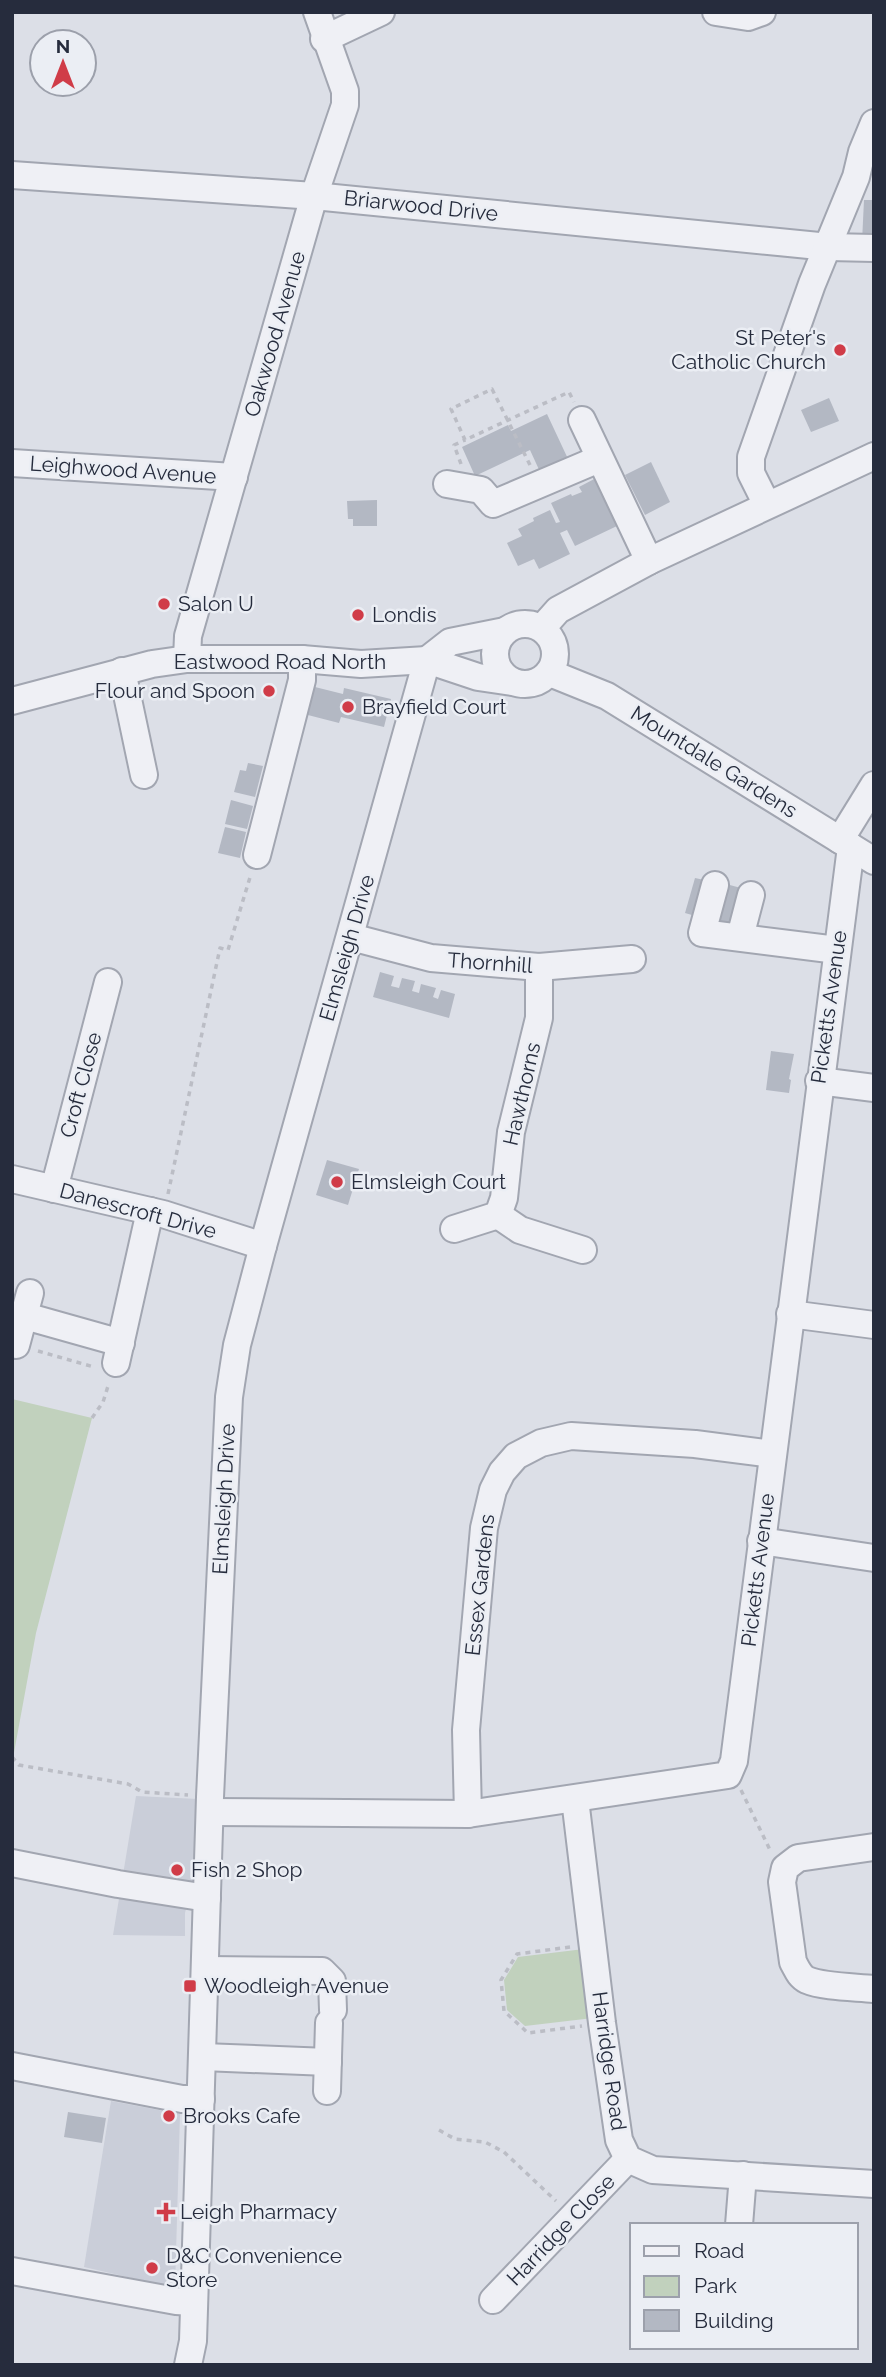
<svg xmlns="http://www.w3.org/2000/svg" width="886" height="2377" font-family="Raleway,sans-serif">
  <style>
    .built { fill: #caced9 }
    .green { fill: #c1d1bd }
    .building { fill: #b3b8c3 }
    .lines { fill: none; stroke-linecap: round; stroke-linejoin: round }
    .minor-casing { stroke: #a2a6b1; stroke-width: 30 }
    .path { stroke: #bbbdc5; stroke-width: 3.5; stroke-dasharray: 5 5; stroke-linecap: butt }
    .minor { stroke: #eff0f5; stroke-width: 26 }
    .poi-dot { fill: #d03c48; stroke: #ebeef4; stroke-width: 2.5 }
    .labels { text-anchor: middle; stroke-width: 5; stroke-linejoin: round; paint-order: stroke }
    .street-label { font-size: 21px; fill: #262c3d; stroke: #ebeef4 }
    .poi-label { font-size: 21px; fill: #262c3d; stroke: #ebeef4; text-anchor: start }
  </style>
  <rect width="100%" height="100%" fill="#dcdfe7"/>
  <g class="built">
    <path d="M136,1796L198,1799L193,1881L185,1913V1936L113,1935Z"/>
    <path d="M111,2101L180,2114L175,2288L84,2267Z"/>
  </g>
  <g class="green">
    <path d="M12,1399L92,1418L36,1633L13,1758Z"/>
    <path d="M584,1949L593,2018L525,2026L507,2010L504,1980L518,1957Z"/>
  </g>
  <g class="building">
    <path d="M864,200H874V242H862Z"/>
    <path d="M829,398L839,421L811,432L801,410Z"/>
    <path d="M547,414L569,461L541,474L530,450L475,476L462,447L508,425L511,431Z"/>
    <path d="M651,462L670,502L645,515L625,475Z"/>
    <path d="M598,477L611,504L607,505L617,526L575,546L567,530L560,533L570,554L539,569L534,559L518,566L507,543L522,536L518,529L534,521L533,518L550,510L556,523L560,522L551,503L571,494L572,496L582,492L579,487Z"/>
    <path d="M377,500V526H353V519H348L347,501Z"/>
    <path d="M311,686L343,694L344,688L391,699L384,727L341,717L339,723L304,714Z"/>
    <path d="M248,763L263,766L255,797L234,792L240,770L246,771Z"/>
    <path d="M231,800L253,806L247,829L225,824Z"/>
    <path d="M225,827L246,832L240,858L218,853Z"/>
    <path d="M695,878L709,881L699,917L685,913Z"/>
    <path d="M726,884L741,888L729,930L715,926Z"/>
    <path d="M380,972L394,976L391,986L399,988L402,978L415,981L412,991L419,993L421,984L436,988L433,997L438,999L441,990L455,994L449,1018L373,997Z"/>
    <path d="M771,1051L794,1054L789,1079L791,1080L789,1093L766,1090Z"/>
    <path d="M327,1160L359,1169L348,1205L316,1195Z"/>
    <path d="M68,2112L106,2118L102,2143L64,2137Z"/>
  </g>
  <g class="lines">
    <g class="minor-casing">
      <g id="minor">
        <path d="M716,12L748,17L762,12"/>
        <path d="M324,39L381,12"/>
        <path d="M12,175L314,196L829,247L874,248"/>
        <path d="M582,420L649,561"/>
        <path d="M12,463L234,477"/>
        <path d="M447,484L481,490L493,504L599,459"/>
        <path d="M767,505L751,473V457L812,284L856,177L862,152L874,123"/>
        <circle cx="525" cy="654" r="30"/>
        <path d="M542,628L558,610L649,561L874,456"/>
        <path d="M187,659L188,636L314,196L345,105V91L317,12"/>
        <path d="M427,660L450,642L505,631"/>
        <path d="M122,671L144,775"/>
        <path d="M550,673L607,696L874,861"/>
        <path d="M12,701L152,664L187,659H302L361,664L427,660L478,677L513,682"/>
        <path d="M840,840L874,785"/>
        <path d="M257,855L302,680V659"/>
        <path d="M715,885L702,933L837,950"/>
        <path d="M351,937L431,958L539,967L632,959"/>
        <path d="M740,937L751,895"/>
        <path d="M819,1081L874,1088"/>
        <path d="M12,1179L163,1214L263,1246"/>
        <path d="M54,1189L108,982"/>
        <path d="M498,1215L520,1230L583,1250"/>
        <path d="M454,1229L498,1215L504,1198L511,1132L539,1018V967"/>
        <path d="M790,1314L874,1325"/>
        <path d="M25,1316L121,1343"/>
        <path d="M16,1345L30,1293"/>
        <path d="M116,1363L150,1211"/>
        <path d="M761,1541L874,1558"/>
        <path d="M575,1799L602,2023L619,2140L628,2159L653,2170L874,2184"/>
        <path d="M210,1812L468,1814L728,1775L734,1761L851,847"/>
        <path d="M468,1814L466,1730L484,1528L493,1490L502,1472L516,1456L541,1443L571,1436L695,1444L772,1454"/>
        <path d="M874,1847L798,1858L785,1868L782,1882L793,1962C797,1969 799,1976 807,1980C823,1987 855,1987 874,1989"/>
        <path d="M12,1863L118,1884L207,1898"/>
        <path d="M206,1970L322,1971L332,1981L333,2010"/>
        <path d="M203,2057L328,2062"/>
        <path d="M12,2066L182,2099H201"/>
        <path d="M327,2091L329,2023"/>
        <path d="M739,2225L743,2175"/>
        <path d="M12,2271L176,2301L194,2302"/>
        <path d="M493,2300L628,2159"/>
        <path d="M188,2365L193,2341L210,1797L229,1397L237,1345L263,1246L427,660"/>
      </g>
    </g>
    <g class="path">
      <path d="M461,464L454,445L465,440"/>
      <path d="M530,465L492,389L451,409L465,440L569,392L574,402"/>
      <path d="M168,1194L220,948L228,950L251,874"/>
      <path d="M38,1351L94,1367"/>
      <path d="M92,1418L103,1402L109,1383"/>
      <path d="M12,1757L19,1765L128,1784L142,1792L188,1795"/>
      <path d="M741,1790L771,1852"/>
      <path d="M570,1947L517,1954L501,1980L504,2011L528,2033L582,2026"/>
      <path d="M439,2130L455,2139L485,2142L504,2152L556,2201"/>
    </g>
    <use href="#minor" class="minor"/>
  </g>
  <g class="poi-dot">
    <circle cx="840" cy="350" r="7"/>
    <circle cx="164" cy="604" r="7"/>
    <circle cx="358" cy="615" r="7"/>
    <circle cx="269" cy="691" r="7"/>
    <circle cx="348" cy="707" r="7"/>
    <circle cx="337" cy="1182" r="7"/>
    <circle cx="177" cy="1870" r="7"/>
    <rect x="183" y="1979" width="14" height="14" rx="3.5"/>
    <circle cx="169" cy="2116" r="7"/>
    <path d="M162.5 2201.5h7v7h7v7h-7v7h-7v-7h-7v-7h7z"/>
    <circle cx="152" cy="2268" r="7"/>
  </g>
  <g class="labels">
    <g class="street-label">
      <text transform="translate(421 206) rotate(6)" y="7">Briarwood Drive</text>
      <text transform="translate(275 334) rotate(-74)" y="7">Oakwood Avenue</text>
      <text transform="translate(123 470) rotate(4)" y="7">Leighwood Avenue</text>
      <text x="280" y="669">Eastwood Road North</text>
      <text transform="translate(714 762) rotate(32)" y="7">Mountdale Gardens</text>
      <text transform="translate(347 948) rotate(-74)" y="7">Elmsleigh Drive</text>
      <text transform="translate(490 963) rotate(4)" y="7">Thornhill</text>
      <text transform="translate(829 1007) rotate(-82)" y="7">Picketts Avenue</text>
      <text transform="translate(81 1085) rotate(-75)" y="7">Croft Close</text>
      <text transform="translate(522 1094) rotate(-77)" y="7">Hawthorns</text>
      <text transform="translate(138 1211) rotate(15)" y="7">Danescroft Drive</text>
      <text transform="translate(224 1499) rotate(-87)" y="7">Elmsleigh Drive</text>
      <text transform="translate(758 1570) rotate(-83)" y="7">Picketts Avenue</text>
      <text transform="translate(480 1585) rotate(-84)" y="7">Essex Gardens</text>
      <text transform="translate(609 2061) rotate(82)" y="7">Harridge Road</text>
      <text transform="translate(561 2230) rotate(-46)" y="7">Harridge Close</text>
    </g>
    <g class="poi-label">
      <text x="826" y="345" text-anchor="end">St Peter's<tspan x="826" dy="24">Catholic Church</tspan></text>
      <text x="178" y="611">Salon U</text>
      <text x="372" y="622">Londis</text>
      <text x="255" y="698" text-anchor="end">Flour and Spoon</text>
      <text x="362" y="714">Brayfield Court</text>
      <text x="351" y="1189">Elmsleigh Court</text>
      <text x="191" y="1877">Fish 2 Shop</text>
      <text x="204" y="1993">Woodleigh Avenue</text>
      <text x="183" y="2123">Brooks Cafe</text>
      <text x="180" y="2219">Leigh Pharmacy</text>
      <text x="166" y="2263">D&amp;C Convenience<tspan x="166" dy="24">Store</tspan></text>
    </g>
  </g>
  <rect width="886" height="2377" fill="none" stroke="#262c3d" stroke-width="28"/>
  <rect x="630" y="2223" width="228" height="126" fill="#ebeef4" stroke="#9ca0ab" stroke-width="2"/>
  <rect x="644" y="2246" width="35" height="10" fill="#eff0f5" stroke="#9ca0ab" stroke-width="2"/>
  <text x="694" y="2258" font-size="21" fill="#262c3d">Road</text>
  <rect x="644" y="2276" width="35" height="21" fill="#c1d1bd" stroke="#9ca0ab" stroke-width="2"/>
  <text x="694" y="2293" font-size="21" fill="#262c3d">Park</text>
  <rect x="644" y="2310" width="35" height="21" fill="#b3b8c3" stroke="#9ca0ab" stroke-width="2"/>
  <text x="694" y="2328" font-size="21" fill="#262c3d">Building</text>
  <g transform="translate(63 63)"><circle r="33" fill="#ebeef4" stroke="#9ca0ab" stroke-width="2"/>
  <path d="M0-5L12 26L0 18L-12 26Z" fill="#d03c48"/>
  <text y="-10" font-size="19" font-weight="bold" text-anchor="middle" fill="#262c3d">N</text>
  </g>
</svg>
